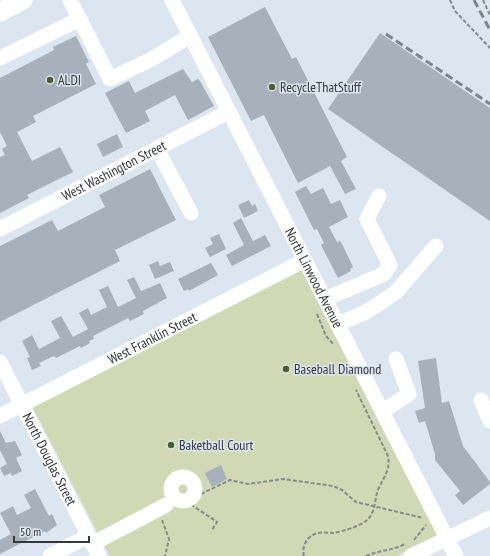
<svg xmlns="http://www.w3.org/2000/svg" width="490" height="556" font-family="'PT Sans Narrow',sans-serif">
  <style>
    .green { fill: #d0d9b3 }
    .building { fill: #a7b1bc }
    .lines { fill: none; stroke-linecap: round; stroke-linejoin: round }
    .path { stroke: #838a92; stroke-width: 2; stroke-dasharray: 4 2; stroke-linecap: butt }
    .minor { stroke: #fff; stroke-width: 15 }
    .major { stroke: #fff; stroke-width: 19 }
    .rail { stroke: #7e858c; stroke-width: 3; stroke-dasharray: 8 4; stroke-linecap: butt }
    .poi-dot { fill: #525b2a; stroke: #dbe6f1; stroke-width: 1.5 }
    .labels { text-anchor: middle; stroke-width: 3; stroke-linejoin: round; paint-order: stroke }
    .poi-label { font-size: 14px; fill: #34383c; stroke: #dbe6f1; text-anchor: start }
    .street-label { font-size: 14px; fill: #34383c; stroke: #dbe6f1 }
  </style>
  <rect width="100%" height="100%" fill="#dbe6f1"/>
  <path class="green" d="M304,268L439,535L396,556H110L32,406Z"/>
  <g class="building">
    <path d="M265,7L292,59L296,57L347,157L341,161L356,189L345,194L330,166L298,183L264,115L251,121L208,37Z"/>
    <path d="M380,33L490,108V221L328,109Z"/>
    <path d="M76,36L89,62L86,64L96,84L33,116L36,122L17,132L32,161L60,147L73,172L27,195L29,198L0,213V157L5,155L2,149L7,146L0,132V78L54,50L53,47Z"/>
    <path d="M183,69L192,82L198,79L200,81L214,106L188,120L175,95L145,111L150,121L126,133L105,93L129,81L135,93Z"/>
    <path d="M117,134L123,147L103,157L97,144Z"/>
    <path d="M150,169L176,220L115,250L120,261L0,322V246L52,220L58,231L105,207L99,195Z"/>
    <path d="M306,186L311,194L323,188L331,204L340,200L348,217L329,227L337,242L340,241L343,246L353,267L350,269L351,271L338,278L321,245L324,243L317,229L314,230L295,192Z"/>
    <path d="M249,200L252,206L255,204L258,211L244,218L238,205Z"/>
    <path d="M241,218L253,241L265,235L271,246L232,266L226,255L244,245L233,223Z"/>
    <path d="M219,234L226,249L210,257L205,248L213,244L210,238Z"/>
    <path d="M158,261L160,266L170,262L174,271L155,279L149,265Z"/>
    <path d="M211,263L218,275L189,291L188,289L184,291L178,279Z"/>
    <path d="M134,277L141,291L160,283L167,298L143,311L144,314L130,321L128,318L93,336L94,339L89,341L90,343L81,348L80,346L56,358L54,356L39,363L41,366L32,370L27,358L30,357L22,341L32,335L39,349L60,338L51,321L61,316L73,337L88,329L79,313L88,308L91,315L107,307L99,290L108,286L118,307L136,298L127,280Z"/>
    <path d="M436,358L442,403L449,401L463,446L490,482V484L463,505L455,495L460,491L435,460V454L425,421L419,423L415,411L425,408L418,361Z"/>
    <path d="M0,431L6,443L15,441L22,455L16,458L22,471L12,476L11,473L4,476L0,468L7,464L0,450Z"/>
    <path d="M221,465L227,479L212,487L205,473Z"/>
    <path d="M35,489L49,516L52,514L57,525L46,533L45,531L0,554V540L11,534L0,513L13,506L17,515L31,508L24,495Z"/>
  </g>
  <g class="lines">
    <g class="path">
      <path d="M450,0L455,11L490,48"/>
      <path d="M483,0L490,15"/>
      <path d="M317,314L326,336L334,345"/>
      <path d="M195,493L201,494L230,480L248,484L283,479L333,486L342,490L356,502L423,518"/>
      <path d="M186,501L217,522L212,530"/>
      <path d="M162,520L169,539L165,556"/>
      <path d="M414,540L426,525"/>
      <path d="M304,556C301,546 308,535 318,533C323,532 329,533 334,533C343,531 358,527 366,521C376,513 374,501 378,490C383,478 391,470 388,456L356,390"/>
      <path d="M366,556C379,550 392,551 405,544"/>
    </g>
    <g class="minor">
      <path d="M70,0L110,79L150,60L190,36"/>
      <path id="s1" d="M172,0L456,556"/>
      <path d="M0,58L80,19"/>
      <path d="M157,149L191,213"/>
      <path id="s2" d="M0,229L228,112"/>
      <path d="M325,299L384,274L390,265L367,219L379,196"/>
      <path d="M338,324L366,312L395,293L436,246"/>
      <path id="s3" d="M0,362L99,556"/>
      <path d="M481,400L490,421"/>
      <path d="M383,411L409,394L396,359"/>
      <path id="s4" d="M0,416L305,260"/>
      <circle cx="183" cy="489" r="12"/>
      <path d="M92,544L166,505"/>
      <path d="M50,556L88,536"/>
      <path d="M411,556L490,518"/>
    </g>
    <path class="major" d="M0,12L23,0"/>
    <g class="rail">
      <path d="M474,0L490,30"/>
      <path d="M386,34L490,104"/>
    </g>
  </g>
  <g class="poi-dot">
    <circle cx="50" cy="80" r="4"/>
    <circle cx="272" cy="87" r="4"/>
    <circle cx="286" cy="369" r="4"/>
    <circle cx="171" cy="445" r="4"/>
  </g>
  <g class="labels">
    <g class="poi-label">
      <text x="58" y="85">ALDI</text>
      <text x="280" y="92">RecycleThatStuff</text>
      <text x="294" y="374">Baseball Diamond</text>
      <text x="179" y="450">Baketball Court</text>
    </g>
    <g class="street-label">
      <text dy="5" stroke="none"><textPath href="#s2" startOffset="128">West Washington Street</textPath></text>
      <text dy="5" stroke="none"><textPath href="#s1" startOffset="312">North Linwood Avenue</textPath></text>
      <text dy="5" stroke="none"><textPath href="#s4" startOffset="171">West Franklin Street</textPath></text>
      <text dy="5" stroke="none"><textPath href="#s3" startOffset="109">North Douglas Street</textPath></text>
    </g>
  </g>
  <path d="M14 536v6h75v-6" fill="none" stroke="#34383c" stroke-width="2"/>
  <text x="20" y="536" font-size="12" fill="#34383c" stroke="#dbe6f1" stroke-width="3" paint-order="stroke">50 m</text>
</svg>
